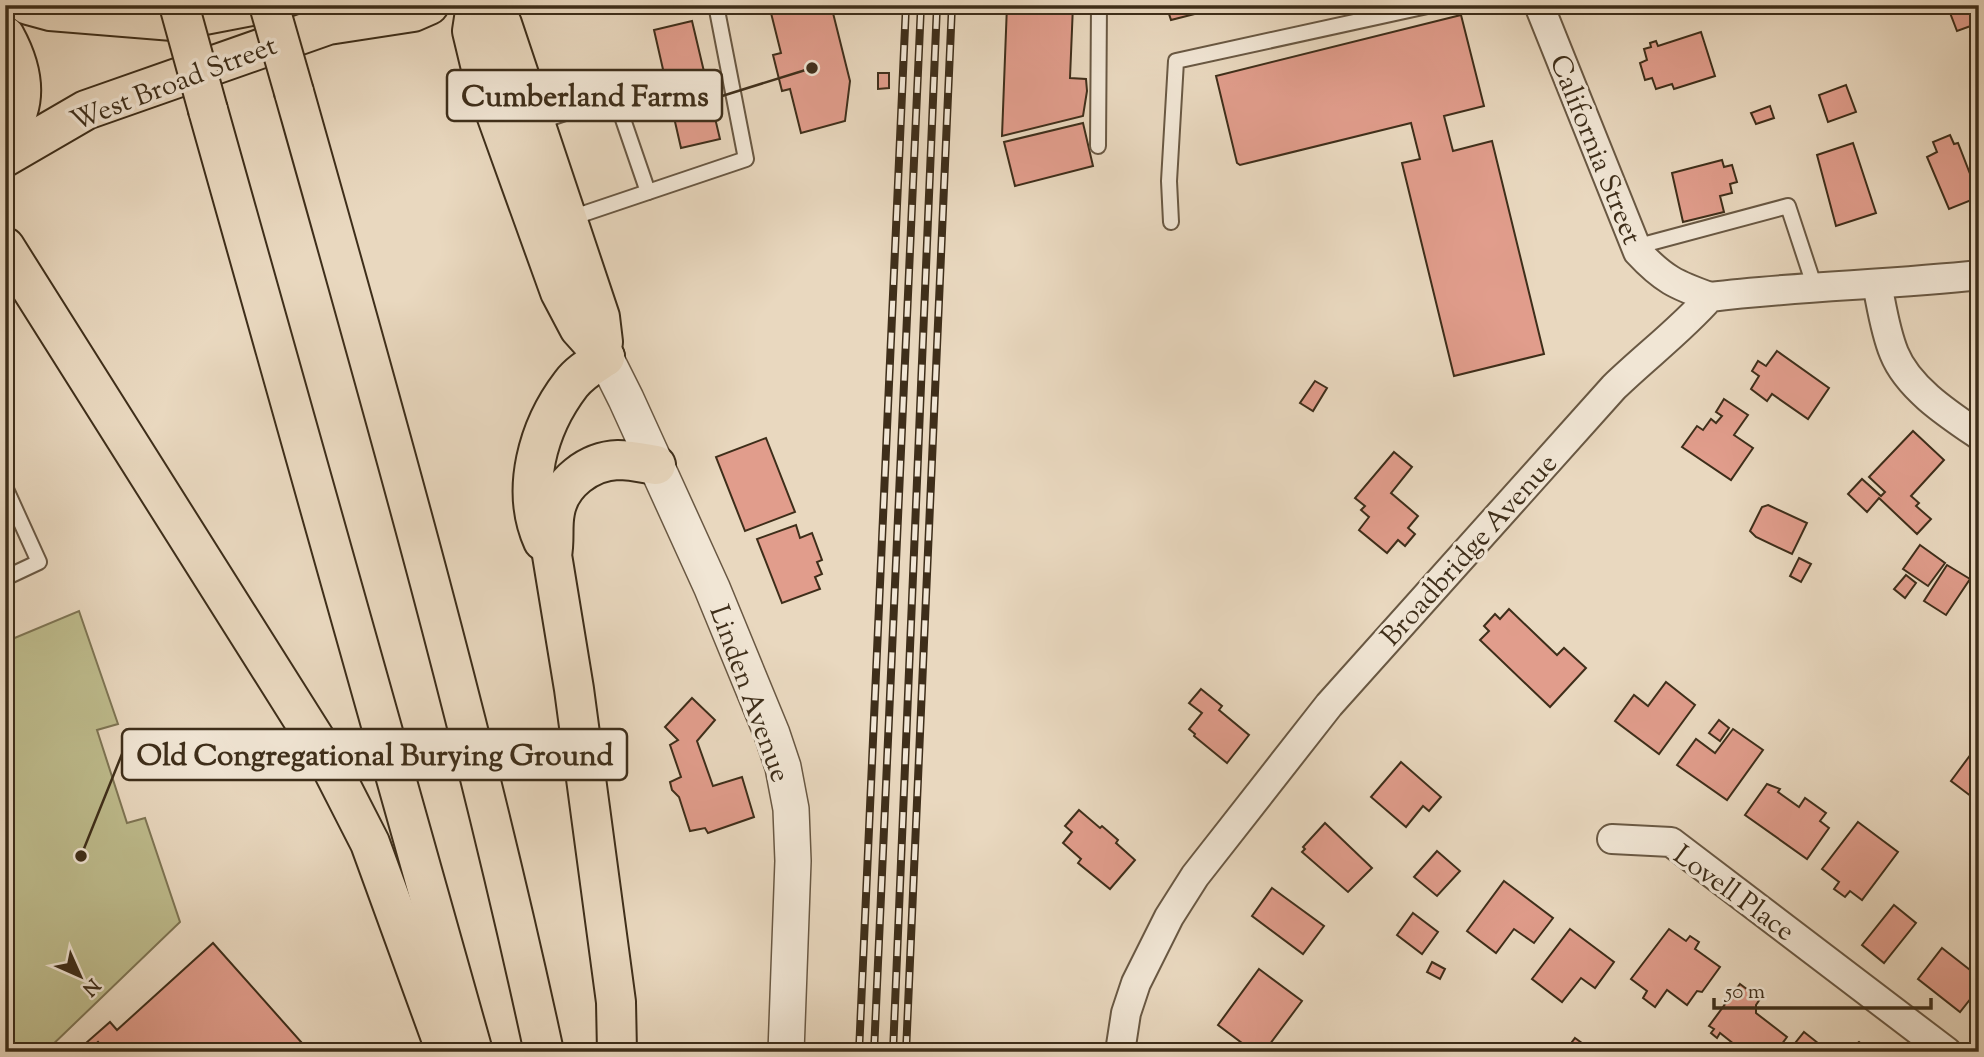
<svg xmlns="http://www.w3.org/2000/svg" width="1984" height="1057" font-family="'Sorts Mill Goudy',serif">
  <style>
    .green { fill: #bebc8d; stroke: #7e7554; stroke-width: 2 }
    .building { fill: #e19d8c; stroke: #3e2e1a; stroke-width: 2 }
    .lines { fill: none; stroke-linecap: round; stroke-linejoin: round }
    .service-casing { stroke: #695843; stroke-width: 18 }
    .minor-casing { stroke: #695843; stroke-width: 32 }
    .tertiary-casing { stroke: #695843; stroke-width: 38 }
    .primary-casing { stroke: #3e2e1a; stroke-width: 42 }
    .motorway-casing { stroke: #3e2e1a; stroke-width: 42 }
    .service { stroke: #f1e6d5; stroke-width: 14 }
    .minor { stroke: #f1e6d5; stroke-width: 28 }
    .tertiary { stroke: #f1e6d5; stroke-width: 35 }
    .primary { stroke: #e9d8bf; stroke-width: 38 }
    .motorway { stroke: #e9d8bf; stroke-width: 38 }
    .rail-casing { stroke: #3e2e1a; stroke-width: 8 }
    .rail { stroke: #f1e6d5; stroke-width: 5; stroke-dasharray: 16; stroke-linecap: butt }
    .motorway-bridge-casing { stroke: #3e2e1a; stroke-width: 42; stroke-linecap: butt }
    .motorway-bridge { stroke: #e9d8bf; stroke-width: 38 }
    .labels { text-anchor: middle; stroke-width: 7; stroke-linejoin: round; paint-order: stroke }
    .street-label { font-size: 28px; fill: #3e2e1a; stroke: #f1e6d5 }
    .leader { fill: none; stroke: #3e2e1a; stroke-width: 2.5 }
    .callout-dot { fill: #3e2e1a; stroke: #f1e6d5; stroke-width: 2.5 }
    .callout { fill: #f1e6d5; stroke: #3e2e1a; stroke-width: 2.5 }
    .callout-label { font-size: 30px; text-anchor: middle; font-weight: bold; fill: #3e2e1a }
  </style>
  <rect width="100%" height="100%" fill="#e9d8bf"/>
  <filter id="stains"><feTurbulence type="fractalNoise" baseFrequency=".00286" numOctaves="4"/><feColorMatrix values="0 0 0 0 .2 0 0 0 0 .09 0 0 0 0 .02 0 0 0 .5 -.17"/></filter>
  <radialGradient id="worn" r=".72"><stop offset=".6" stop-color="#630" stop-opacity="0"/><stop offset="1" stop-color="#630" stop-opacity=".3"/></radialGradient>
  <path class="green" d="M79,611L118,724L97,730L127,823L145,818L180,922L45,1052H5V642Z"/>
  <g class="building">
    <path d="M802,5H831L850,81L845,121L801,133L790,89L782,91L773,55L781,53L771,13Z"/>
    <path d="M1007,5H1073L1070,78L1086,79L1087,91L1083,116L1002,136Z"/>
    <path d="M1166,5H1230L1171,20Z"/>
    <path d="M1947,5H1979V23L1957,31Z"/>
    <path d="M1461,15L1484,106L1444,116L1453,151L1492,141L1544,354L1454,376L1402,163L1420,159L1411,123L1240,165L1237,163L1216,76Z"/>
    <path d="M692,21L720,139L681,148L654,30Z"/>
    <path d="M1701,32L1715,76L1674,89L1672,84L1656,89L1652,78L1645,80L1640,63L1647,60L1644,49L1651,47L1650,43L1656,41L1658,46Z"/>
    <path d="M878,73H889V88L878,89Z"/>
    <path d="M1846,85L1856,112L1828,122L1819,95Z"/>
    <path d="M1770,106L1774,118L1756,124L1751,113Z"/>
    <path d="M1083,123L1093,166L1015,186L1004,142Z"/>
    <path d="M1950,135L1954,144L1958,143L1979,197L1949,209L1927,157L1937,152L1933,142Z"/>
    <path d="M1853,143L1876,213L1836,226L1817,155Z"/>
    <path d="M1722,160L1724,167L1732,165L1737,182L1730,184L1732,193L1720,196L1724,212L1683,222L1672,173Z"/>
    <path d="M1777,351L1829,388L1808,419L1772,394L1767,401L1751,389L1759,376L1752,371L1758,361L1766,366Z"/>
    <path d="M1315,381L1327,388L1313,411L1300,403Z"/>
    <path d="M1724,399L1748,415L1734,435L1753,448L1731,480L1682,447L1697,426L1703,430L1711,419L1716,423L1722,416L1716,412Z"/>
    <path d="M1913,431L1944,460L1911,496L1919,503L1916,506L1931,519L1917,534L1879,498L1867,512L1848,494L1862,479L1881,496L1885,492L1869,477Z"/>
    <path d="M766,438L795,512L745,531L716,457Z"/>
    <path d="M1394,452L1412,467L1391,493L1418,516L1408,528L1415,534L1405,546L1398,540L1387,553L1359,530L1369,517L1361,510L1365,506L1355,498Z"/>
    <path d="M1768,505L1807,523L1792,554L1756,537L1750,531L1762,507Z"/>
    <path d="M796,525L800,538L812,533L822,560L817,562L822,574L815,577L820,589L782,603L757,539Z"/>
    <path d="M1920,545L1945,563L1928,586L1903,569Z"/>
    <path d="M1799,558L1811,564L1801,582L1790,576Z"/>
    <path d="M1947,565L1970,579L1946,615L1924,601Z"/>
    <path d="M1906,575L1916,583L1905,598L1894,589Z"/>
    <path d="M1509,609L1557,655L1564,648L1586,668L1550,707L1480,640L1489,631L1484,626L1495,614L1500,619Z"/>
    <path d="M1666,682L1695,705L1659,754L1615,721L1634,695L1648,706Z"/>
    <path d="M1201,689L1222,706L1219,710L1249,735L1227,763L1194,736L1195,734L1189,729L1202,713L1189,703Z"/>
    <path d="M692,698L715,720L697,741L713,786L742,777L754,817L708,833L705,828L690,831L679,797L672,790L670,782L681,777L670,745L678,740L665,727Z"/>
    <path d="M1719,720L1729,728L1720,741L1709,733Z"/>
    <path d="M1733,729L1763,750L1727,800L1677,765L1696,739L1715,753Z"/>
    <path d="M1971,754L1979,759V797L1976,800L1951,781Z"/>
    <path d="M1401,762L1441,797L1429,811L1423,806L1406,827L1371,797Z"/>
    <path d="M1767,784L1780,789L1778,792L1799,807L1805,798L1826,813L1820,821L1829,828L1807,859L1745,815Z"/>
    <path d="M1079,810L1100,828L1102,826L1118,840L1116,843L1135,860L1110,889L1078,863L1081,859L1063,843L1072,832L1065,826Z"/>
    <path d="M1858,822L1898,852L1862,900L1850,891L1845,897L1834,889L1839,882L1822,869Z"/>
    <path d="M1325,823L1372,868L1348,892L1302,852L1305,849L1303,847Z"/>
    <path d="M1437,851L1460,871L1437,896L1414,877Z"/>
    <path d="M1504,881L1553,918L1534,943L1514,929L1496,953L1467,931Z"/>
    <path d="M1272,888L1324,926L1303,954L1252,916Z"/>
    <path d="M1894,905L1916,923L1884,963L1862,945Z"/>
    <path d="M1413,913L1438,932L1422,954L1397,935Z"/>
    <path d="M1570,929L1614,962L1595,988L1581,978L1562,1002L1532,979Z"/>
    <path d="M1669,929L1686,941L1690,936L1699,942L1695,949L1720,967L1702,992L1697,991L1687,1005L1667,990L1655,1007L1643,998L1647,991L1631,979Z"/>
    <path d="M213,943L310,1052H107L98,1042L91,1048L86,1043L110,1022L117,1030Z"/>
    <path d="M1942,948L1979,977V988L1960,1012L1918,979Z"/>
    <path d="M1432,962L1445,969L1440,979L1427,972Z"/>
    <path d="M1259,969L1302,1001L1264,1052H1254L1218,1025Z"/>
    <path d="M1740,984L1760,999L1756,1005V1013L1787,1037L1776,1052H1744L1720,1033L1717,1038L1711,1033L1714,1029L1709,1026Z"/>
    <path d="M1804,1032L1828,1051L1788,1052Z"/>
    <path d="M1575,1038L1586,1046L1582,1052H1568L1566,1050Z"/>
    <path d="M1859,1042L1872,1052H1846Z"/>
  </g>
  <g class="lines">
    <g class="service-casing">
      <g id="service">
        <path d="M536,123L615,96L648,192"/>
        <path d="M1098,146L1099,5"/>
        <path d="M568,219L746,159L716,5"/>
        <path d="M1171,222L1169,181L1176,61L1432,5"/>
        <path d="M1635,247L1788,206L1815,288"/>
        <path d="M5,487L39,562L5,578"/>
      </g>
    </g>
    <g class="minor-casing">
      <g id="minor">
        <path d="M1539,5L1638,252C1663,279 1676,285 1710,297"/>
        <path d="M1877,284C1882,308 1885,331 1894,353C1908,388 1948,414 1979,435"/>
        <path d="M1612,839L1671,842L1947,1052"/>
        <path d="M1120,1052L1126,1013L1136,983L1169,917L1195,876L1329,705L1614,387C1646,356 1681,330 1710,297C1799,286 1889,285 1979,275"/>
      </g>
    </g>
    <g class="tertiary-casing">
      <path id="tertiary" d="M605,357L626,399L712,588L772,734L783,767L791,809L793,861L786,1052"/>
    </g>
    <g class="primary-casing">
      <g id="primary">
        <path d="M28,5L50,11L173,21L257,5"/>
        <path d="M476,5L472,31L484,81L560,292L579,328L605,357"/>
        <path d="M491,5L502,24L600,317L603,342"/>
        <path d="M5,36C17,58 26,86 18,111C15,120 9,128 5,136"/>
        <path d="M5,157L86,110L328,25L413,12L429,5"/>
      </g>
    </g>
    <g class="motorway-casing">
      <g id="motorway">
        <path d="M294,92C384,411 474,728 544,1052"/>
        <path d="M208,110L473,1052"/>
        <path d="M5,247L324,753L370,843L446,1052"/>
        <path d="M543,541C520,490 538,427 571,384C580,372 593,365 605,357"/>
        <path d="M617,1052L616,1002L574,689L552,555C555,540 552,526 555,512C560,483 589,461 618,460C630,460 644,463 656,465"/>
      </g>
    </g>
    <use href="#service" class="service"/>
    <use href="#minor" class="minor"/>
    <use href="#tertiary" class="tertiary"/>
    <use href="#primary" class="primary"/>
    <use href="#motorway" class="motorway"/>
    <g class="rail-casing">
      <g id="rail">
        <path d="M859,1052L906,5"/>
        <path d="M874,1052L921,5"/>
        <path d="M893,1052L937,5"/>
        <path d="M906,1052L952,5"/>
      </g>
    </g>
    <use href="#rail" class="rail"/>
    <g class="motorway-bridge-casing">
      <g id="motorway-bridge">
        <path d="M179,5L208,110"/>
        <path d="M269,5L294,92"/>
      </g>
    </g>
    <use href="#motorway-bridge" class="motorway-bridge"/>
  </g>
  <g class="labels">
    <g class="street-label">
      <text transform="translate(173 82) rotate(-21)" y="10">West Broad Street</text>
      <text transform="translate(1597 149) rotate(68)" y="10">California Street</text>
      <text transform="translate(1468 549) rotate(-48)" y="10">Broadbridge Avenue</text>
      <text transform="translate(751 693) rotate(70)" y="10">Linden Avenue</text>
      <text transform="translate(1735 892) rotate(36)" y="10">Lovell Place</text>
    </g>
  </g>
  <path class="leader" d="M812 68L722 96M81 856L122 754"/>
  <g class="callout-dot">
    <circle cx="812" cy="68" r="7"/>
    <circle cx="81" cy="856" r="7"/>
  </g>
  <g class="callout">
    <rect x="447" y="70" width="275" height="51" rx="7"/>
    <rect x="122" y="729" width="505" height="51" rx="7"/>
  </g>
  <g class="callout-label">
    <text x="585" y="106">Cumberland Farms</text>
    <text x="375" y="765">Old Congregational Burying Ground</text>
  </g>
  <rect width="1984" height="1057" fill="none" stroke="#e9d8bf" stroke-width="28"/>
  <rect x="7" y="7" width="1970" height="1043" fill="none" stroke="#3e2e1a" stroke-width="3.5"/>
  <rect x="14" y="14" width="1956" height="1029" fill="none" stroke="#3e2e1a" stroke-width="2"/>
  <g transform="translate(80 976) rotate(135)" stroke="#f1e6d5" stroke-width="5" paint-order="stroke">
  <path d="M0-5L12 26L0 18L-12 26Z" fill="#3e2e1a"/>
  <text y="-10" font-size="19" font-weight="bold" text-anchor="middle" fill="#3e2e1a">N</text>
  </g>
  <path d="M1714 998v10h217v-10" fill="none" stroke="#3e2e1a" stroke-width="3.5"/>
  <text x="1725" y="998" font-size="21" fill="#3e2e1a" stroke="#f1e6d5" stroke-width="5" paint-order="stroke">50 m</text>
  <rect width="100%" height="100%" filter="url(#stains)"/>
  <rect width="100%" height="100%" fill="url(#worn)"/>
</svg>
